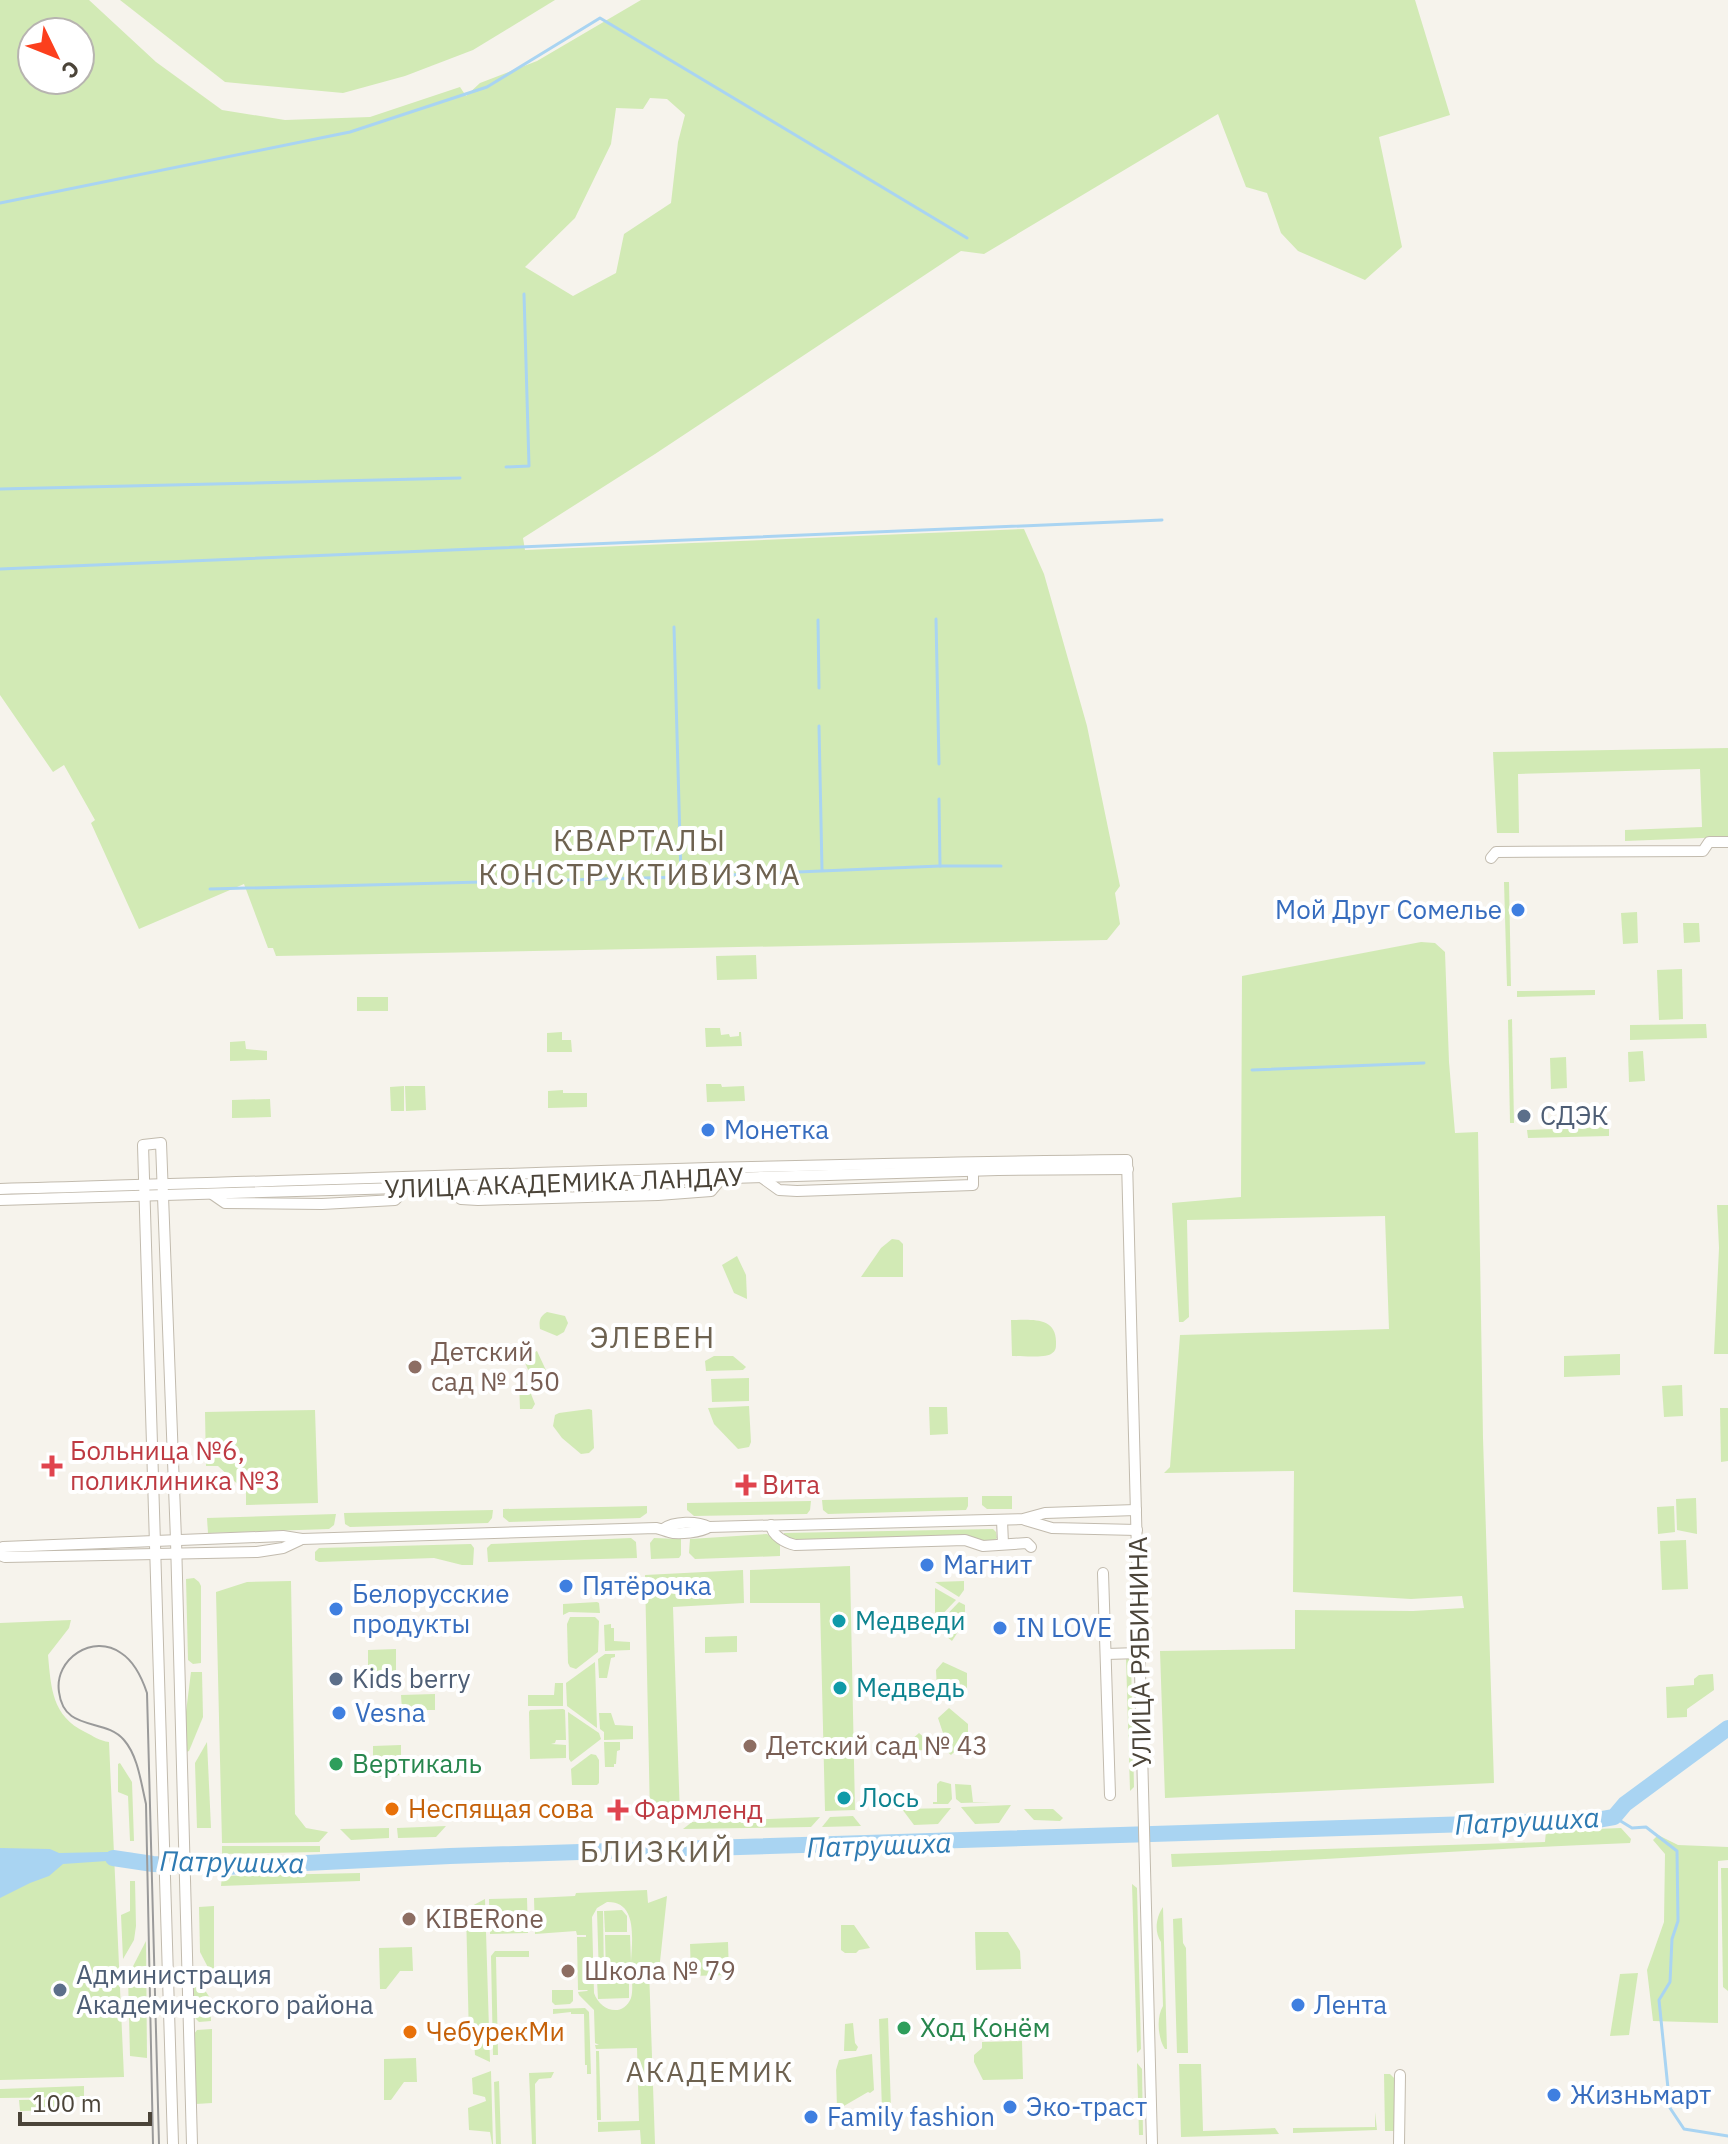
<svg xmlns="http://www.w3.org/2000/svg" width="1728" height="2144" font-family="'IBM Plex Sans',sans-serif">
  <style>
    .green { fill: #d2eab5; fill-rule: evenodd }
    .water { fill: #a9d4f2 }
    .lines { fill: none; stroke-linecap: round; stroke-linejoin: round }
    .stream { stroke: #a9d4f2; stroke-width: 3 }
    .river { stroke: #a9d4f2; stroke-width: 16 }
    .minor-casing { stroke: #c2bbae; stroke-width: 12 }
    .minor { stroke: #fff; stroke-width: 10 }
    .tram { stroke: #9a9a9a; stroke-width: 2 }
    .shop-dot { fill: #3f7fe0; stroke: #fff; stroke-width: 3 }
    .service-dot { fill: #5c6f8a; stroke: #fff; stroke-width: 3 }
    .education-dot { fill: #8d6e63; stroke: #fff; stroke-width: 3 }
    .health-dot { fill: #e0444e; stroke: #fff; stroke-width: 3 }
    .culture-dot { fill: #0f9aa8; stroke: #fff; stroke-width: 3 }
    .leisure-dot { fill: #2e9e5b; stroke: #fff; stroke-width: 3 }
    .food-dot { fill: #e8710a; stroke: #fff; stroke-width: 3 }
    .labels { text-anchor: middle; stroke-width: 8; stroke-linejoin: round; paint-order: stroke }
    .shop-label { font-size: 26px; fill: #366cbe; stroke: #fff; text-anchor: start }
    .service-label { font-size: 26px; fill: #4e5e75; stroke: #fff; text-anchor: start }
    .street-label { font-size: 26px; fill: #4b4439; stroke: #fff }
    .education-label { font-size: 26px; fill: #785e54; stroke: #fff; text-anchor: start }
    .health-label { font-size: 26px; fill: #be3a42; stroke: #fff; text-anchor: start }
    .culture-label { font-size: 26px; fill: #0d838f; stroke: #fff; text-anchor: start }
    .leisure-label { font-size: 26px; fill: #27864d; stroke: #fff; text-anchor: start }
    .food-label { font-size: 26px; fill: #c56008; stroke: #fff; text-anchor: start }
    .water-label { font-size: 28px; font-style: italic; fill: #2e7ab2; stroke: #fff }
    .neighbourhood-label { font-size: 28px; letter-spacing: 2px; fill: #6e6250; stroke: #fff }
    .quarter-label { font-size: 30px; letter-spacing: 2px; fill: #6e6250; stroke: #fff }
  </style>
  <rect width="100%" height="100%" fill="#f6f3ec"/>
  <g class="green">
    <path d="M0,0H89L156,62L222,110L285,120L370,117L460,87L466,96L480,83L537,61L641,0H1415L1450,115L1379,137L1402,247L1365,280L1298,251L1281,233L1267,193L1246,187L1218,114L984,254L961,251L655,454L523,538L525,550L1024,529L1044,574L1087,726L1120,886L1115,893L1120,924L1107,940L276,956L273,948H268L244,884L139,929L91,823L95,820L64,765L53,772L0,695ZM32,32H80V80H32ZM650,98L667,99L685,115L678,142L671,203L624,234L616,273L573,296L525,267L575,218L611,144L616,108L643,109Z"/>
    <path d="M120,0H555L473,50L405,76L343,93L225,82Z"/>
    <path d="M1728,748V837L1625,841V830L1702,827L1700,769L1518,774L1519,833H1497L1493,752Z"/>
    <path d="M1504,882H1509L1511,986H1507Z"/>
    <path d="M1637,912L1638,943L1623,944L1621,913Z"/>
    <path d="M1683,923H1699L1700,942L1684,943Z"/>
    <path d="M1421,942L1435,943L1445,952L1449,1062L1455,1133L1478,1132L1483,1438L1494,1783L1165,1798L1160,1651L1295,1649V1610L1413,1611L1464,1608L1462,1596L1411,1599L1293,1592L1294,1471L1164,1473L1170,1467L1180,1335L1389,1329L1385,1216L1187,1220L1189,1317L1183,1322H1179L1172,1203L1241,1197L1242,976Z"/>
    <path d="M756,955L757,979L717,980L716,956Z"/>
    <path d="M1682,969L1683,1019L1659,1020L1657,970Z"/>
    <path d="M1595,990V995L1517,997V991Z"/>
    <rect x="357" y="997" width="31" height="14"/>
    <path d="M1512,1019L1514,1123H1510L1508,1020Z"/>
    <path d="M1706,1024L1707,1038L1630,1040V1025Z"/>
    <path d="M705,1028H720L721,1035L729,1034L730,1037L739,1036V1032H741L742,1046L706,1047Z"/>
    <path d="M562,1032V1040H571L572,1052H547V1033Z"/>
    <path d="M245,1041L246,1049L267,1051V1060L230,1061V1042Z"/>
    <path d="M1643,1051L1645,1081L1629,1082L1628,1052Z"/>
    <path d="M1566,1057L1567,1088L1551,1089L1550,1058Z"/>
    <path d="M706,1084H721L722,1087L744,1086L745,1101L707,1102Z"/>
    <path d="M404,1086V1111H391L390,1087Z"/>
    <path d="M405,1086H425L426,1110L406,1111Z"/>
    <path d="M563,1090V1093H587V1107L548,1108V1091Z"/>
    <path d="M270,1099L271,1117L232,1118V1100Z"/>
    <path d="M1609,1127V1136L1528,1138L1527,1130Z"/>
    <path d="M1717,1205H1728V1354H1714L1719,1248Z"/>
    <path d="M892,1239L899,1240L903,1244V1277H861L881,1248Z"/>
    <path d="M737,1256L746,1275L747,1299L734,1293L722,1265Z"/>
    <path d="M547,1312L565,1316L568,1323L564,1332L557,1336L540,1329C539,1321 539,1317 547,1312Z"/>
    <path d="M1011,1320C1030,1320 1057,1316 1056,1343C1056,1348 1056,1351 1051,1354C1044,1358 1021,1356 1012,1356Z"/>
    <path d="M537,1351L551,1381L536,1388L523,1358Z"/>
    <path d="M1620,1354V1375L1564,1377V1356Z"/>
    <path d="M714,1356H733L746,1367L743,1370L706,1371L705,1361Z"/>
    <path d="M749,1378V1401L712,1402L711,1379Z"/>
    <path d="M525,1379L535,1404L532,1409H520L519,1380Z"/>
    <path d="M1682,1385L1683,1416L1664,1417L1662,1386Z"/>
    <path d="M749,1406L751,1442L749,1447L738,1449L714,1424L708,1408Z"/>
    <path d="M929,1407H947L948,1434L930,1435Z"/>
    <path d="M1720,1408H1728V1461L1721,1462Z"/>
    <path d="M589,1409L592,1410L594,1448L589,1453L581,1454L562,1438L553,1426L555,1415L559,1413Z"/>
    <path d="M315,1410L318,1503L246,1505V1492L218,1466H206L205,1412Z"/>
    <path d="M982,1496H1012V1509H987L982,1505Z"/>
    <path d="M968,1497V1506L966,1510L828,1514L823,1510L822,1500Z"/>
    <path d="M1696,1498L1697,1534L1677,1530L1676,1499Z"/>
    <path d="M811,1501L810,1510L807,1514L694,1516L687,1510V1503Z"/>
    <path d="M647,1506V1513L640,1518L509,1522L503,1517V1509Z"/>
    <path d="M1674,1506L1675,1532L1658,1534L1657,1507Z"/>
    <path d="M493,1510L492,1518L488,1523L350,1527L345,1524L344,1513Z"/>
    <path d="M336,1514L334,1525L329,1529L208,1533L207,1518Z"/>
    <path d="M993,1529L996,1532L997,1538L992,1542L795,1541L784,1536V1533Z"/>
    <path d="M767,1534L780,1544V1556L695,1559L689,1553L690,1539Z"/>
    <path d="M631,1538L636,1542L637,1558L488,1562L487,1548L491,1544Z"/>
    <path d="M654,1538L681,1539V1555L679,1558L651,1559L650,1543Z"/>
    <path d="M1686,1540L1688,1589L1662,1590L1660,1541Z"/>
    <path d="M471,1544L474,1548L473,1565H462L434,1558L319,1562L315,1560V1552L319,1548Z"/>
    <path d="M850,1566L855,1810L825,1811L820,1603H750V1570Z"/>
    <path d="M743,1570L744,1603L673,1607L680,1817H650L645,1575Z"/>
    <path d="M194,1578L199,1582L201,1586V1663L193,1664L188,1660L186,1579Z"/>
    <path d="M291,1581L295,1814L306,1828L328,1832L319,1842L222,1843L216,1592L247,1582Z"/>
    <path d="M964,1581V1590L959,1597L935,1582Z"/>
    <path d="M935,1588L956,1600L935,1622Z"/>
    <path d="M597,1602L599,1603L600,1613L569,1612L563,1615V1604Z"/>
    <path d="M959,1602L965,1605V1621L952,1641L935,1627Z"/>
    <path d="M570,1617H595L599,1621L598,1652L576,1669L570,1667L568,1663L567,1624Z"/>
    <path d="M71,1620L69,1628L48,1655C51,1688 52,1716 85,1732C93,1736 100,1741 109,1742L124,2077L0,2080V1623Z"/>
    <path d="M611,1624V1628H614V1641L630,1642V1650L605,1651L604,1625Z"/>
    <path d="M737,1636V1652L705,1653V1637Z"/>
    <path d="M396,1649V1673L368,1688V1650Z"/>
    <path d="M605,1654H615V1657L611,1658L607,1678H599L598,1659Z"/>
    <path d="M1126,1657H1129L1131,1661L1134,1787L1130,1791Z"/>
    <path d="M595,1662L597,1728L567,1706L566,1683Z"/>
    <path d="M943,1662L967,1673V1688L950,1702L937,1690L936,1670Z"/>
    <path d="M191,1672H202L203,1717L189,1751L186,1752L185,1720Z"/>
    <path d="M1713,1674L1714,1690L1687,1709V1717L1667,1718L1666,1687L1694,1685V1679L1699,1675Z"/>
    <path d="M555,1683H563V1706H528V1695H554Z"/>
    <path d="M435,1694V1710H402L401,1695Z"/>
    <path d="M949,1708L968,1724V1739L951,1755L940,1745L946,1742L938,1718Z"/>
    <path d="M563,1709L565,1710L566,1740H556L555,1743L551,1744L566,1745V1758L530,1759L529,1712L530,1710Z"/>
    <path d="M568,1712L599,1733L601,1739L571,1762L569,1759Z"/>
    <path d="M599,1713H611L615,1725L633,1726V1739L604,1740V1732L600,1729Z"/>
    <path d="M919,1733L926,1739V1750L903,1751V1747Z"/>
    <path d="M207,1742L211,1828H197L195,1763Z"/>
    <path d="M604,1742H620V1750L617,1751L616,1764H614V1767H605Z"/>
    <path d="M401,1745V1775L373,1777V1746Z"/>
    <path d="M591,1754L596,1755L599,1760V1783L597,1785H572L571,1769Z"/>
    <path d="M120,1763L132,1782L134,1841H130L128,1796L118,1792V1764Z"/>
    <path d="M940,1781L951,1784L952,1799L948,1804H933V1802H937V1784Z"/>
    <path d="M955,1784L971,1785L973,1802H992L961,1803L956,1799Z"/>
    <path d="M1011,1805L999,1823L975,1824L961,1807Z"/>
    <path d="M951,1808L938,1824L914,1825L902,1809Z"/>
    <path d="M1053,1809L1063,1818L1060,1821L1034,1820L1024,1809Z"/>
    <path d="M853,1816L861,1826L822,1827L830,1817Z"/>
    <path d="M820,1817L811,1827L683,1829L692,1822Z"/>
    <path d="M446,1826L436,1837L398,1838L397,1828Z"/>
    <path d="M389,1828V1838L351,1840L340,1829Z"/>
    <path d="M1621,1828L1631,1839L1630,1843C1477,1849 1325,1860 1172,1867L1171,1854L1545,1842L1546,1831Z"/>
    <path d="M1658,1835L1678,1845L1728,1847V1860L1718,1861V2023L1653,2021L1647,1970L1664,1922L1665,1854L1653,1840Z"/>
    <path d="M222,1846H320V1852L222,1854Z"/>
    <path d="M1721,1868H1728V1991L1723,1987Z"/>
    <path d="M360,1873V1881L221,1886L222,1876Z"/>
    <path d="M130,1881H135L136,1926L134,1940L123,1959L121,1915L130,1911Z"/>
    <path d="M1132,1884L1137,1888L1141,2049L1137,2053Z"/>
    <path d="M647,1890L648,1903L667,1896L659,1971L649,1969L655,2144H641L640,2130L598,2132V2122L639,2121L637,2048L596,2049L595,2045H599L595,2043L594,2010L579,1995L578,1992L587,1991L588,1990H578L577,1937H586V1935H577L576,1931L535,1934L534,1898L575,1896L576,1893ZM607,1902C638,1901 632,1940 631,1962L630,1935H605L606,1977H632C632,1984 633,1991 631,1998C623,2018 600,2011 594,1993L592,1917L597,1908Z"/>
    <path d="M527,1898L528,1933L490,1934L489,1899Z"/>
    <path d="M485,1899L490,2062L475,2055L474,2041L469,2039L466,1909Z"/>
    <path d="M214,1906V1979L200,1952L199,1907Z"/>
    <path d="M1163,1907L1167,2049H1165C1158,2039 1156,2017 1163,2006L1161,1942C1154,1932 1156,1917 1163,1907Z"/>
    <path d="M622,1910L627,1916V1932H605L604,1911Z"/>
    <path d="M597,1911H603L604,1977H599Z"/>
    <path d="M1182,1918L1183,1943L1186,1948L1188,2053H1177L1173,1919Z"/>
    <path d="M841,1925H854L870,1948L859,1950L856,1953H845L841,1950Z"/>
    <path d="M975,1932H1008L1020,1951L1021,1969L976,1970Z"/>
    <path d="M146,1941L147,2058L130,2056L128,1976Z"/>
    <path d="M728,1942L729,1975L691,1976L690,1944Z"/>
    <path d="M412,1947L413,1971H400L386,1989H380L379,1948Z"/>
    <path d="M495,1951H529V1957H496L498,2055H493L491,1956Z"/>
    <path d="M193,1972L210,1998L211,2021L199,2022L194,2017Z"/>
    <path d="M1638,1973L1629,2035L1610,2036L1620,1974Z"/>
    <path d="M629,1979V1998L598,1999L597,1980Z"/>
    <path d="M552,1990H573V2001L570,2004L555,2005L552,2002Z"/>
    <path d="M585,2008L589,2012L591,2074H587V2065H585L584,2014H571V2012L553,2014V2009Z"/>
    <path d="M888,2018L891,2109L882,2110L879,2019Z"/>
    <path d="M853,2023L855,2043L858,2047L856,2051H844L845,2024Z"/>
    <path d="M212,2029V2103L196,2104L194,2034L197,2030Z"/>
    <path d="M1022,2041L1023,2079L983,2080L974,2062V2055L982,2048V2042Z"/>
    <path d="M596,2051H599L601,2120H597Z"/>
    <path d="M872,2054L874,2090L870,2093L868,2092L837,2110L836,2070L839,2060Z"/>
    <path d="M416,2058L417,2082H404L391,2100H384V2059Z"/>
    <path d="M1137,2063L1142,2069L1143,2135H1139Z"/>
    <path d="M1179,2064H1201L1203,2131L1275,2128L1279,2134L1181,2137Z"/>
    <path d="M491,2071L493,2144H492L490,2132L469,2130L468,2108L486,2101L485,2097L473,2094L472,2078Z"/>
    <path d="M554,2072L551,2078L539,2079L535,2084L536,2144H532L529,2073Z"/>
    <path d="M1384,2074H1390L1395,2079L1397,2131H1385Z"/>
    <path d="M499,2081L501,2144H496L494,2082Z"/>
    <path d="M84,2086V2097L0,2098V2089Z"/>
    <path d="M66,2099V2110L20,2111L19,2100Z"/>
    <path d="M1375,2112L1377,2130L1293,2133V2128L1375,2127Z"/>
  </g>
  <path class="water" d="M0,1848L50,1849L59,1853L107,1852L134,1853V1865L107,1861L63,1864L49,1876L30,1883L0,1898Z"/>
  <g class="lines">
    <g class="stream">
      <path d="M0,203L350,132L487,87L600,18L967,238"/>
      <path d="M506,467L529,466L524,294"/>
      <path d="M0,489L460,478"/>
      <path d="M0,569L1162,520"/>
      <path d="M936,619L939,764"/>
      <path d="M818,620L819,688"/>
      <path d="M674,627L681,876"/>
      <path d="M819,726L822,870"/>
      <path d="M939,799L940,866"/>
      <path d="M210,889L681,877L940,866H1001"/>
      <path d="M1252,1070L1424,1063"/>
      <path d="M1614,1817L1632,1828L1646,1827L1677,1851L1678,1921L1672,1939L1670,1982L1659,2000L1670,2108L1684,2129L1728,2136"/>
    </g>
    <path class="river" d="M113,1858L153,1864L223,1867L450,1856L1597,1820L1614,1817L1625,1804L1728,1728"/>
    <g class="minor-casing">
      <g id="minor">
        <path d="M1491,858L1496,852L1703,851L1709,842H1728"/>
        <path d="M761,1177L779,1190L797,1191L973,1185V1172"/>
        <path d="M444,1188L461,1199L478,1200L658,1195L711,1191L722,1178"/>
        <path d="M0,1189C376,1179 751,1164 1127,1160L1152,2144"/>
        <path d="M212,1194L225,1203L322,1204L395,1200L407,1188"/>
        <path d="M0,1200L998,1170L1128,1169"/>
        <path d="M1002,1520L1003,1544"/>
        <path d="M1025,1520L1052,1528L1137,1530"/>
        <path d="M771,1525C772,1536 786,1543 795,1545L965,1540L983,1546L1027,1543L1031,1547"/>
        <path d="M663,1529C674,1521 697,1521 709,1527L1023,1519L1045,1513L1136,1510"/>
        <path d="M0,1549L3,1547L283,1536L302,1539L656,1528C661,1529 665,1531 669,1532C678,1535 702,1532 709,1527"/>
        <path d="M0,1555L5,1557L257,1552L283,1548L300,1540"/>
        <path d="M1103,1573L1110,1795"/>
        <path d="M1106,1654L1140,1653"/>
        <path d="M173,2144L143,1145L161,1143L176,1540L192,2144"/>
        <path d="M1399,2144L1400,2075"/>
      </g>
    </g>
    <use href="#minor" class="minor"/>
    <path class="tram" d="M153,2144L146,1804C141,1783 138,1756 124,1740C105,1717 64,1733 59,1692C54,1659 93,1633 121,1653C135,1662 142,1678 147,1693L159,2144"/>
  </g>
  <g class="shop-dot">
    <circle cx="1518" cy="910" r="8"/>
    <circle cx="708" cy="1130" r="8"/>
    <circle cx="927" cy="1565" r="8"/>
    <circle cx="566" cy="1586" r="8"/>
    <circle cx="336" cy="1609" r="8"/>
    <circle cx="1000" cy="1628" r="8"/>
    <circle cx="339" cy="1713" r="8"/>
    <circle cx="1298" cy="2005" r="8"/>
    <circle cx="1554" cy="2095" r="8"/>
    <circle cx="1010" cy="2107" r="8"/>
    <circle cx="811" cy="2117" r="8"/>
  </g>
  <g class="service-dot">
    <circle cx="1524" cy="1116" r="8"/>
    <circle cx="336" cy="1679" r="8"/>
    <circle cx="60" cy="1990" r="8"/>
  </g>
  <g class="education-dot">
    <circle cx="415" cy="1367" r="8"/>
    <circle cx="750" cy="1746" r="8"/>
    <circle cx="409" cy="1919" r="8"/>
    <circle cx="568" cy="1971" r="8"/>
  </g>
  <g class="health-dot">
    <path d="M48 1454h8v8h8v8h-8v8h-8v-8h-8v-8h8z"/>
    <path d="M742 1473h8v8h8v8h-8v8h-8v-8h-8v-8h8z"/>
    <path d="M614 1798h8v8h8v8h-8v8h-8v-8h-8v-8h8z"/>
  </g>
  <g class="culture-dot">
    <circle cx="839" cy="1621" r="8"/>
    <circle cx="840" cy="1688" r="8"/>
    <circle cx="844" cy="1798" r="8"/>
  </g>
  <g class="leisure-dot">
    <circle cx="336" cy="1764" r="8"/>
    <circle cx="904" cy="2028" r="8"/>
  </g>
  <g class="food-dot">
    <circle cx="392" cy="1809" r="8"/>
    <circle cx="410" cy="2032" r="8"/>
  </g>
  <g class="labels">
    <g class="shop-label">
      <text x="1502" y="919" text-anchor="end">Мой Друг Сомелье</text>
      <text x="724" y="1139">Монетка</text>
      <text x="943" y="1574">Магнит</text>
      <text x="582" y="1595">Пятёрочка</text>
      <text x="352" y="1603">Белорусские<tspan x="352" dy="30">продукты</tspan></text>
      <text x="1016" y="1637">IN LOVE</text>
      <text x="355" y="1722">Vesna</text>
      <text x="1314" y="2014">Лента</text>
      <text x="1570" y="2104">Жизньмарт</text>
      <text x="1026" y="2116">Эко-траст</text>
      <text x="827" y="2126">Family fashion</text>
    </g>
    <g class="service-label">
      <text x="1540" y="1125">СДЭК</text>
      <text x="352" y="1688">Kids berry</text>
      <text x="76" y="1984">Администрация<tspan x="76" dy="30">Академического района</tspan></text>
    </g>
    <g class="street-label">
      <text transform="translate(564 1183) rotate(-2)" y="9">УЛИЦА АКАДЕМИКА ЛАНДАУ</text>
      <text transform="translate(1140 1652) rotate(-91)" y="9">УЛИЦА РЯБИНИНА</text>
    </g>
    <g class="education-label">
      <text x="431" y="1361">Детский<tspan x="431" dy="30">сад № 150</tspan></text>
      <text x="766" y="1755">Детский сад № 43</text>
      <text x="425" y="1928">KIBERone</text>
      <text x="584" y="1980">Школа № 79</text>
    </g>
    <g class="health-label">
      <text x="70" y="1460">Больница №6,<tspan x="70" dy="30">поликлиника №3</tspan></text>
      <text x="762" y="1494">Вита</text>
      <text x="634" y="1819">Фармленд</text>
    </g>
    <g class="culture-label">
      <text x="855" y="1630">Медведи</text>
      <text x="856" y="1697">Медведь</text>
      <text x="860" y="1807">Лось</text>
    </g>
    <g class="leisure-label">
      <text x="352" y="1773">Вертикаль</text>
      <text x="920" y="2037">Ход Конём</text>
    </g>
    <g class="food-label">
      <text x="408" y="1818">Неспящая сова</text>
      <text x="426" y="2041">ЧебурекМи</text>
    </g>
    <g class="water-label">
      <text transform="translate(1527 1821) rotate(-3)" y="10">Патрушиха</text>
      <text transform="translate(879 1845) rotate(-2)" y="10">Патрушиха</text>
      <text transform="translate(232 1862) rotate(1)" y="10">Патрушиха</text>
    </g>
    <g class="neighbourhood-label">
      <text x="710" y="2082">АКАДЕМИК</text>
    </g>
    <g class="quarter-label">
      <text x="640" y="851">КВАРТАЛЫ<tspan x="640" dy="34">КОНСТРУКТИВИЗМА</tspan></text>
      <text x="653" y="1348">ЭЛЕВЕН</text>
      <text x="657" y="1862">БЛИЗКИЙ</text>
    </g>
  </g>
  <g transform="translate(56 56) rotate(133)"><circle r="38" fill="#ffffff" stroke="#b7b4b0" stroke-width="2"/>
  <path d="M0-6L14 30L0 20L-14 30Z" fill="#fc3f1d"/>
  <text y="-12" font-size="22" font-weight="bold" text-anchor="middle" fill="#4b4439">С</text>
  </g>
  <path d="M20 2112v12h130v-12" fill="none" stroke="#4b4439" stroke-width="4"/>
  <text x="32" y="2112" font-size="24" fill="#4b4439" stroke="#ffffff" stroke-width="6" paint-order="stroke">100 m</text>
</svg>
